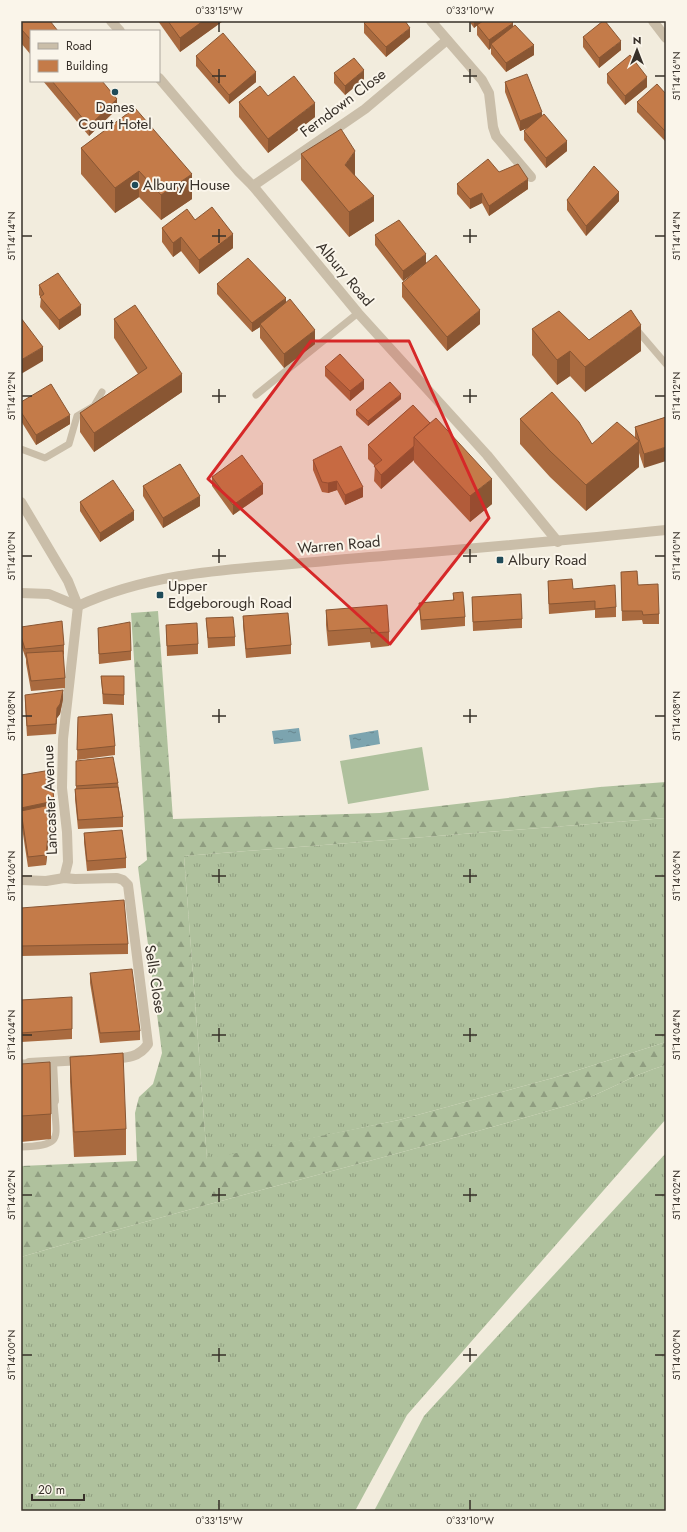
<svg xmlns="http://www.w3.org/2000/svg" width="687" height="1532" font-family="Jost,sans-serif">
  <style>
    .grass { fill: url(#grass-tufts) }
    .forest { fill: url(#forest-firs) }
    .garden { fill: #afc19d }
    .water { fill: url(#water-ripples) }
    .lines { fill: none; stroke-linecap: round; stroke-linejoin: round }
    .lane { stroke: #cabea9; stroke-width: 7 }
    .street { stroke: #cabea9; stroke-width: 10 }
    .wall { fill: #a96a3f }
    .shaded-wall { fill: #895633 }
    .building { fill: #c47b49; stroke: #895633 }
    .marked { fill: #d62828; fill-opacity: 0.2; stroke: #d62828; stroke-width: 3; stroke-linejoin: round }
    .ticks { fill: none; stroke: #373029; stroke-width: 1.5 }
    .poi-dot { fill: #1f4b59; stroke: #faf5ea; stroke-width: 1.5 }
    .labels { text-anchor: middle; stroke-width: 4; stroke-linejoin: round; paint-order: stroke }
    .street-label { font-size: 15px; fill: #373029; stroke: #faf5ea }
    .poi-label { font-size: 15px; fill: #373029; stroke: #faf5ea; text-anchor: start }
    .neatline { fill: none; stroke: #373029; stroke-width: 1.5 }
    .ticks-label { font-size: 10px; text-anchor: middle; fill: #373029 }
  </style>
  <defs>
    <pattern id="grass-tufts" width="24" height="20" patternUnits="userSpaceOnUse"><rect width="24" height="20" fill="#afc19d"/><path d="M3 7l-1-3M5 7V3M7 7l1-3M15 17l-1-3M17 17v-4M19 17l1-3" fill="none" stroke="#8f9d80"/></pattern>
    <pattern id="forest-firs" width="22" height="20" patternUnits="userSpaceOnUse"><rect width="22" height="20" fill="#afc19d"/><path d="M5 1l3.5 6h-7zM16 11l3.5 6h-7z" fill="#8f9d80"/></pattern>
    <pattern id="water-ripples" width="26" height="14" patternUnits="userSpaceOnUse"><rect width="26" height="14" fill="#7ca4af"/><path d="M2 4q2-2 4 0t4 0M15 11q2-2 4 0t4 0" fill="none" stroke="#66868e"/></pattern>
  </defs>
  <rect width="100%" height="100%" fill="#f2ecdd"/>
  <g class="grass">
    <path d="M666,818V1042L553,1078L399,1120L207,1160L184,856Z"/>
    <path d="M666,1065V1119L407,1415L355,1511H21V1257C203,1204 387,1158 569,1105C602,1095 632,1074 666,1065Z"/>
    <path d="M666,1153V1511H374L424,1416Z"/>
  </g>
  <path class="forest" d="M158,611L173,819L380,813L600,787L666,782V818L184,856L207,1159L399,1120L553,1078L666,1042V1065C632,1074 602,1095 569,1105C387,1158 203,1204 21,1257V1166L137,1161L135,1113L139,1097L153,1084L162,1053L138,867L147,860L131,613Z"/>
  <path class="garden" d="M422,747L429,790L348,804L340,761Z"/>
  <g class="water">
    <path d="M299,728L301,741L274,744L272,731Z"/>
    <path d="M378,730L380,744L351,749L349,735Z"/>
  </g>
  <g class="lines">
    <g class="lane">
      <path d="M636,329L666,364"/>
      <path d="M256,395L358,313"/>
      <path d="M21,449L45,458L69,444L77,416L94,406L102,392"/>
      <path d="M21,1063H29"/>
      <path d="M21,1147C65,1145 56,1139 54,1101"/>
    </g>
    <g class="street">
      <path d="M111,21L120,31"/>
      <path d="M431,21L482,80L489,93L493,127L496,136L531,177"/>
      <path d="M653,21L666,38"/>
      <path d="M159,78L239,172L253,186L358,313L487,455L558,542"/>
      <path d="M253,186L365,109L447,40"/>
      <path d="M21,502L68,581L78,606L63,739L62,788L67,832L68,862L64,878"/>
      <path d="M21,593L49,594L78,606C155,570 242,569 326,561C440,551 553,542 666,530"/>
      <path d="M21,880L46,881L64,878L75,879L117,878L123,880L128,885L148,1044C139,1058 125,1058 110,1059"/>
      <path d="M52,1062L54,1101"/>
      <path d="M29,1063L82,1060"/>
    </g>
  </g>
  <g class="wall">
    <path d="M21,21L31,31V55L21,43Z"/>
    <path d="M158,21H223L180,52Z"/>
    <path d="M469,21H483L513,27L534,55L506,72L491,54V48L489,50L477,35V25L474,28Z"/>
    <path d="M364,23L410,37L386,57L364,33Z"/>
    <path d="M583,37L621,50L599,68L583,47Z"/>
    <path d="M196,56L256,82L229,104L196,66Z"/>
    <path d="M334,73L364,79L345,95L334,83Z"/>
    <path d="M607,74L647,87L625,105L607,83Z"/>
    <path d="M43,81H102L117,109L89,136Z"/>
    <path d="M505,82L542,116L567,151L546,168L524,140V131L528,128L520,131L505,92Z"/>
    <path d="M666,94V142L637,112V102Z"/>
    <path d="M239,102L315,117L268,153L239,117Z"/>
    <path d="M135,108L192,199L161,220L139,197L115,213L81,174V148Z"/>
    <path d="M301,154L374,221L349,237L301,180Z"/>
    <path d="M499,172L528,189L489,216L482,203L470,209L457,194V184Z"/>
    <path d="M567,200L619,201L586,236L567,210Z"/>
    <path d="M195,220L233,248L199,274L181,251L173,257L162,242V228Z"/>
    <path d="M375,235L426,263L480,324L447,351L402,297V283L420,268L403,281L375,245Z"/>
    <path d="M217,284L286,302L315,344L284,368L260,338V327L252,332L217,294Z"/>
    <path d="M39,285L81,315L59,330L40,307L41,297L39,295Z"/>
    <path d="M114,319L182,392L94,452L80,432V413L138,374L114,338Z"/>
    <path d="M532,329L589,340L641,351L585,392L570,376L557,385L532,355Z"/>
    <path d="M325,367L364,389L350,401L325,376Z"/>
    <path d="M401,399L368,426L356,415V410Z"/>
    <path d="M21,402L70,424L36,445L21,421Z"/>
    <path d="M413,405L492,504L470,522L414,462V460L381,489L374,481L375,466L368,459V445Z"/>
    <path d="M666,417L644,468L639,453V467L586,511L550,477L520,444V419L592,444L635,438V427Z"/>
    <path d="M313,460L363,497L345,505L337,490L328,493L322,492L313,470Z"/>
    <path d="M212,477L263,494L233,515L212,486Z"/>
    <path d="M143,486L200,506L163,528L143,496Z"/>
    <path d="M80,502L134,520L100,542L80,511Z"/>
    <path d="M621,572L638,585L659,614V624H643L642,620L622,621Z"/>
    <path d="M548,581L573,589L616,607V617L595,618V610L549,614L548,591Z"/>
    <path d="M453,593L465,617V626L421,630L419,603L453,600Z"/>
    <path d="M472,597L522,619V628L473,631Z"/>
    <path d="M326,610L389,632V646L371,648L370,642L328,646L326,625Z"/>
    <path d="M243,616L291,645V654L246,658L243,626Z"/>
    <path d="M206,618L235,637V646L208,648Z"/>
    <path d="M166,625L198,644V654L167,656Z"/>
    <path d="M21,627L64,645V654L63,655L65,678V688L31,691L26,663V659L21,645Z"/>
    <path d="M98,628L131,651V660L99,664Z"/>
    <path d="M101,676H124V705L103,704Z"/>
    <path d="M25,695L63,699L60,714L57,718L56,734L27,736L25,705Z"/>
    <path d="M78,717L115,746V755L77,760Z"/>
    <path d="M76,761L118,783L123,817V827L78,829L75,799V789H76Z"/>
    <path d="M21,775L54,805L55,832L49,835L46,865L28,867L21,821Z"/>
    <path d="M84,833L126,858V868L87,871L84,842Z"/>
    <path d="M21,908L128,944V954L21,956Z"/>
    <path d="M90,973L140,1031V1040L100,1043L90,983Z"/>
    <path d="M21,1000L72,1029V1039L21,1042Z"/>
    <path d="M70,1057L126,1129V1155L74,1157L70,1082Z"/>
    <path d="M21,1064L51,1114V1139L21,1142Z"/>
  </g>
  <g class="shaded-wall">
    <path d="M203,21H223L180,52V38Z"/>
    <path d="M474,21H483L474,28Z"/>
    <path d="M513,23V33L491,44V48L489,50V40Z"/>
    <path d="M410,28V37L386,57V47Z"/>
    <path d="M621,41V50L599,68V58Z"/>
    <path d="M534,45V55L506,72V63Z"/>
    <path d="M364,70V79L345,95V86Z"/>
    <path d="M256,72V82L229,104V95Z"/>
    <path d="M647,77V87L625,105V96Z"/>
    <path d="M117,99V109L89,136V126Z"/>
    <path d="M315,103V117L268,153V139Z"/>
    <path d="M542,112V122L520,131V121Z"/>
    <path d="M567,141V151L546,168V158Z"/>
    <path d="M355,151V177L345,165Z"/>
    <path d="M139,171V197L115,213V188Z"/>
    <path d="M192,174V199L161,220V195Z"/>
    <path d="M528,179V189L489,216V206Z"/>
    <path d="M619,192V201L586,236V226Z"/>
    <path d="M482,193V203L470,209V199Z"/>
    <path d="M374,196V221L349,237V212Z"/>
    <path d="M233,234V248L199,274V260Z"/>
    <path d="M181,237V251L173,257V243Z"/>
    <path d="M426,254V264L403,281V271Z"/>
    <path d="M286,298V308L260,324V327L252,332V323Z"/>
    <path d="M81,305V315L59,330V320Z"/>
    <path d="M480,310V324L447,351V337Z"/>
    <path d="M641,325V351L585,392V367Z"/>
    <path d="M315,330V344L284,368V354Z"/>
    <path d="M43,347V361L21,374V360Z"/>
    <path d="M570,351V376L557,385V360Z"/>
    <path d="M182,374V392L94,452V433Z"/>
    <path d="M364,380V389L350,401V391Z"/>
    <path d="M401,394V399L368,426V421Z"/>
    <path d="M70,415V424L36,445V435Z"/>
    <path d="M639,441V467L586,511V485Z"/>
    <path d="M414,446V460L381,489V475Z"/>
    <path d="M666,447V461L644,468V454Z"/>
    <path d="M492,479V504L470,522V496Z"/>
    <path d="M337,481V490L328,493V483Z"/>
    <path d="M263,484V494L233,515V505Z"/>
    <path d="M363,487V497L345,505V495Z"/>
    <path d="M200,496V506L163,528V518Z"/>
    <path d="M134,511V520L100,542V533Z"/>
    <path d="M63,690V699L60,714L57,718L56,734L57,708Z"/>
    <path d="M54,801V811H21V808Z"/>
    <path d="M55,822V832L49,835L46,865V855L49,825Z"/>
  </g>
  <g class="building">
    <path d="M21,21H50L58,31H31V40L21,29Z"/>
    <path d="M168,21H203L180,38Z"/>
    <path d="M367,21H405L410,28L386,47L364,23Z"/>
    <path d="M483,21H511L513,23L489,40L477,25Z"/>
    <path d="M603,21H605L621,41L599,58L583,37Z"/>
    <path d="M515,25L534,45L506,63L491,44Z"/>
    <path d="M223,33L256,72L229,95L196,56Z"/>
    <path d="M630,55L647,77L625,96L607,74Z"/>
    <path d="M354,58L364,70L345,86L334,73Z"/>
    <path d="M527,74L542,112L520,121L505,82Z"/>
    <path d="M294,76L315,103L268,139L239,102L260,86L268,96Z"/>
    <path d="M52,81H102L117,99L89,126Z"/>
    <path d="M657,84L666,94V132L637,102Z"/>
    <path d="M135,108L192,174L161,195L139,171L115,188L81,148Z"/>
    <path d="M544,114L567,141L546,158L524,131Z"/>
    <path d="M341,129L355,151L345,165L374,196L349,212L301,154Z"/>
    <path d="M488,159L499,172L518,164L528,179L489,206L482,193L470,199L457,184Z"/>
    <path d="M594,166L619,192L586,226L567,200Z"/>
    <path d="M212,207L233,234L199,260L181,237L173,243L162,228L187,209L195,220Z"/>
    <path d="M399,220L426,254L403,271L375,235Z"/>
    <path d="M436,255L480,310L447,337L402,283Z"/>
    <path d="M248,258L286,298L252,323L217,284Z"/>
    <path d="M58,273L81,305L59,320L40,297L44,294L39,285Z"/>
    <path d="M290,299L315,330L284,354L260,324Z"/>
    <path d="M135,305L182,374L94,433L80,413L147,368L114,319Z"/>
    <path d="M631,310L641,325L585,367L570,351L557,360L532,329L559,311L589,340Z"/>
    <path d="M21,318L43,347L21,360Z"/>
    <path d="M340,354L364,380L350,391L325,367Z"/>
    <path d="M390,382L401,394L368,421L356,410Z"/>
    <path d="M51,384L70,415L36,435L21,412V402Z"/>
    <path d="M552,392L579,422L592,444L617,422L639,441L586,485L550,451L520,419Z"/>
    <path d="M413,405L430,423L414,437V446L381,475L374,466L382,460L368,445Z"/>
    <path d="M666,417V447L644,454L635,427Z"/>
    <path d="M436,418L492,479L470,496L414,437Z"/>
    <path d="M341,446L363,487L345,495L337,481L328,483L322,482L313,460Z"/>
    <path d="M242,455L263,484L233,505L212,477Z"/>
    <path d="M180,464L200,496L163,518L143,486Z"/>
    <path d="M113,480L134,511L100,533L80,502Z"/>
    <path d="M637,571L638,585L658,584L659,614L643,615L642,611H622L621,572Z"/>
    <path d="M572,579L573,589L615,585L616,607L595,609V601L549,604L548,581Z"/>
    <path d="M463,592L465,617L421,620L419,603L454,600L453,593Z"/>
    <path d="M521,594L522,619L473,622L472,597Z"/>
    <path d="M387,605L389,632L371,633L370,628L328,631L326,610Z"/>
    <path d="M288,613L291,645L246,649L243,616Z"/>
    <path d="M233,617L235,637L208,638L206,618Z"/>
    <path d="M62,621L64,645L25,649L21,636V627Z"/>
    <path d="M130,622L131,651L99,654L98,628Z"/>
    <path d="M197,623L198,644L167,646L166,625Z"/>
    <path d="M63,651L65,678L31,681L26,653Z"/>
    <path d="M101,676H124V695L103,694Z"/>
    <path d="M63,690L60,704L57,708L56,724L27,726L25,695Z"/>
    <path d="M112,714L115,746L77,750L78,717Z"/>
    <path d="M113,757L118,783L76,786V761Z"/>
    <path d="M51,770L54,801L21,808V775Z"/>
    <path d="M118,787L123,817L78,820L75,789Z"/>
    <path d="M55,804V822L49,825L46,855L28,857L21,811Z"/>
    <path d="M122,830L126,858L87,861L84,833Z"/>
    <path d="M124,900L128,944L21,946V908Z"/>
    <path d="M132,969L140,1031L100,1033L90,973Z"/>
    <path d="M72,997V1029L21,1033V1000Z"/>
    <path d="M123,1053L126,1129L74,1132L70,1057Z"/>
    <path d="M50,1062L51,1114L21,1116V1064Z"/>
  </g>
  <path class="marked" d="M311,341H409L489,518L390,644L208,479Z"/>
  <path class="ticks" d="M219,22V32M470,22V32M219,69V83M470,69V83M212,76H226M463,76H477M655,76H665M219,229V243M470,229V243M22,236H32M212,236H226M463,236H477M655,236H665M219,389V403M470,389V403M22,396H32M212,396H226M463,396H477M655,396H665M219,549V563M470,549V563M22,556H32M212,556H226M463,556H477M655,556H665M219,709V723M470,709V723M22,716H32M212,716H226M463,716H477M655,716H665M219,869V883M470,869V883M22,876H32M212,876H226M463,876H477M655,876H665M219,1028V1042M470,1028V1042M22,1035H32M212,1035H226M463,1035H477M655,1035H665M219,1188V1202M470,1188V1202M22,1195H32M212,1195H226M463,1195H477M655,1195H665M219,1348V1362M470,1348V1362M22,1355H32M212,1355H226M463,1355H477M655,1355H665M219,1500V1510M470,1500V1510"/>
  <g class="poi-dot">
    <circle cx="115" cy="92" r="4"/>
    <circle cx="135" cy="185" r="4"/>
    <rect x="496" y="556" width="8" height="8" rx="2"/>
    <rect x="156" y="591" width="8" height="8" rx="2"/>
  </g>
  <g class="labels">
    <g class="street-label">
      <text transform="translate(343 103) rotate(-37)" y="5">Ferndown Close</text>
      <text transform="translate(345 274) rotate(50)" y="5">Albury Road</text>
      <text transform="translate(339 545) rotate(-5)" y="5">Warren Road</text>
      <text transform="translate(50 800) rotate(-92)" y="5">Lancaster Avenue</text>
      <text transform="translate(155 979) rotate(81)" y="5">Sells Close</text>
    </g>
    <g class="poi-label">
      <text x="115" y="112" text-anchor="middle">Danes<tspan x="115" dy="17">Court Hotel</tspan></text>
      <text x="143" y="190">Albury House</text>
      <text x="508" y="565">Albury Road</text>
      <text x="168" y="591">Upper<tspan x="168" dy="17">Edgeborough Road</tspan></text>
    </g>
  </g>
  <rect width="687" height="1532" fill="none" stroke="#faf5ea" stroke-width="44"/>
  <rect x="30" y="30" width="130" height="52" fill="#faf5ea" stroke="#aca69d"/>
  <rect x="38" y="43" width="20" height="6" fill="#cabea9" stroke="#aca69d"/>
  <text x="66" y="50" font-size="12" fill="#373029">Road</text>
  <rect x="38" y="60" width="20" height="12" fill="#c47b49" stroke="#aca69d"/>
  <text x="66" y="70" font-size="12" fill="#373029">Building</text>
  <g transform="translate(637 50)" stroke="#faf5ea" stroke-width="3" paint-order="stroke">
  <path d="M0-3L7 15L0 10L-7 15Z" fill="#373029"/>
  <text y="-6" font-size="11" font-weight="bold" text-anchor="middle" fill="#373029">N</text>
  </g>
  <path d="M32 1494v6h52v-6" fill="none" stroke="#373029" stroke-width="2"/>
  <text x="38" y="1494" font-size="12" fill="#373029" stroke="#faf5ea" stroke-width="3" paint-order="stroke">20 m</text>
  <rect x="22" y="22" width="643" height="1488" class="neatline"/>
  <g class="ticks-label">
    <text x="219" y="14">0°33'15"W</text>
    <text x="470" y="14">0°33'10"W</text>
    <text transform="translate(676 76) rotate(-90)" y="4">51°14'16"N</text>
    <text transform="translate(11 236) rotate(-90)" y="4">51°14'14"N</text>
    <text transform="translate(676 236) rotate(-90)" y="4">51°14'14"N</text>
    <text transform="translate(11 396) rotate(-90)" y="4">51°14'12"N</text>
    <text transform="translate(676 396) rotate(-90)" y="4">51°14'12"N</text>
    <text transform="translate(11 556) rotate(-90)" y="4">51°14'10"N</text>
    <text transform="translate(676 556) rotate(-90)" y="4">51°14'10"N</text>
    <text transform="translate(11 716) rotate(-90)" y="4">51°14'08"N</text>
    <text transform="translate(676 716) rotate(-90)" y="4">51°14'08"N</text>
    <text transform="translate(11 876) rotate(-90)" y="4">51°14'06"N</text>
    <text transform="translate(676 876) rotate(-90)" y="4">51°14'06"N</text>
    <text transform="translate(11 1035) rotate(-90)" y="4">51°14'04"N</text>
    <text transform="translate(676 1035) rotate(-90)" y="4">51°14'04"N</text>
    <text transform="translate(11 1195) rotate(-90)" y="4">51°14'02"N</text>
    <text transform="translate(676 1195) rotate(-90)" y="4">51°14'02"N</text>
    <text transform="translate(11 1355) rotate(-90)" y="4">51°14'00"N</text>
    <text transform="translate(676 1355) rotate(-90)" y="4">51°14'00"N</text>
    <text x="219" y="1524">0°33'15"W</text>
    <text x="470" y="1524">0°33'10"W</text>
  </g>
</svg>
